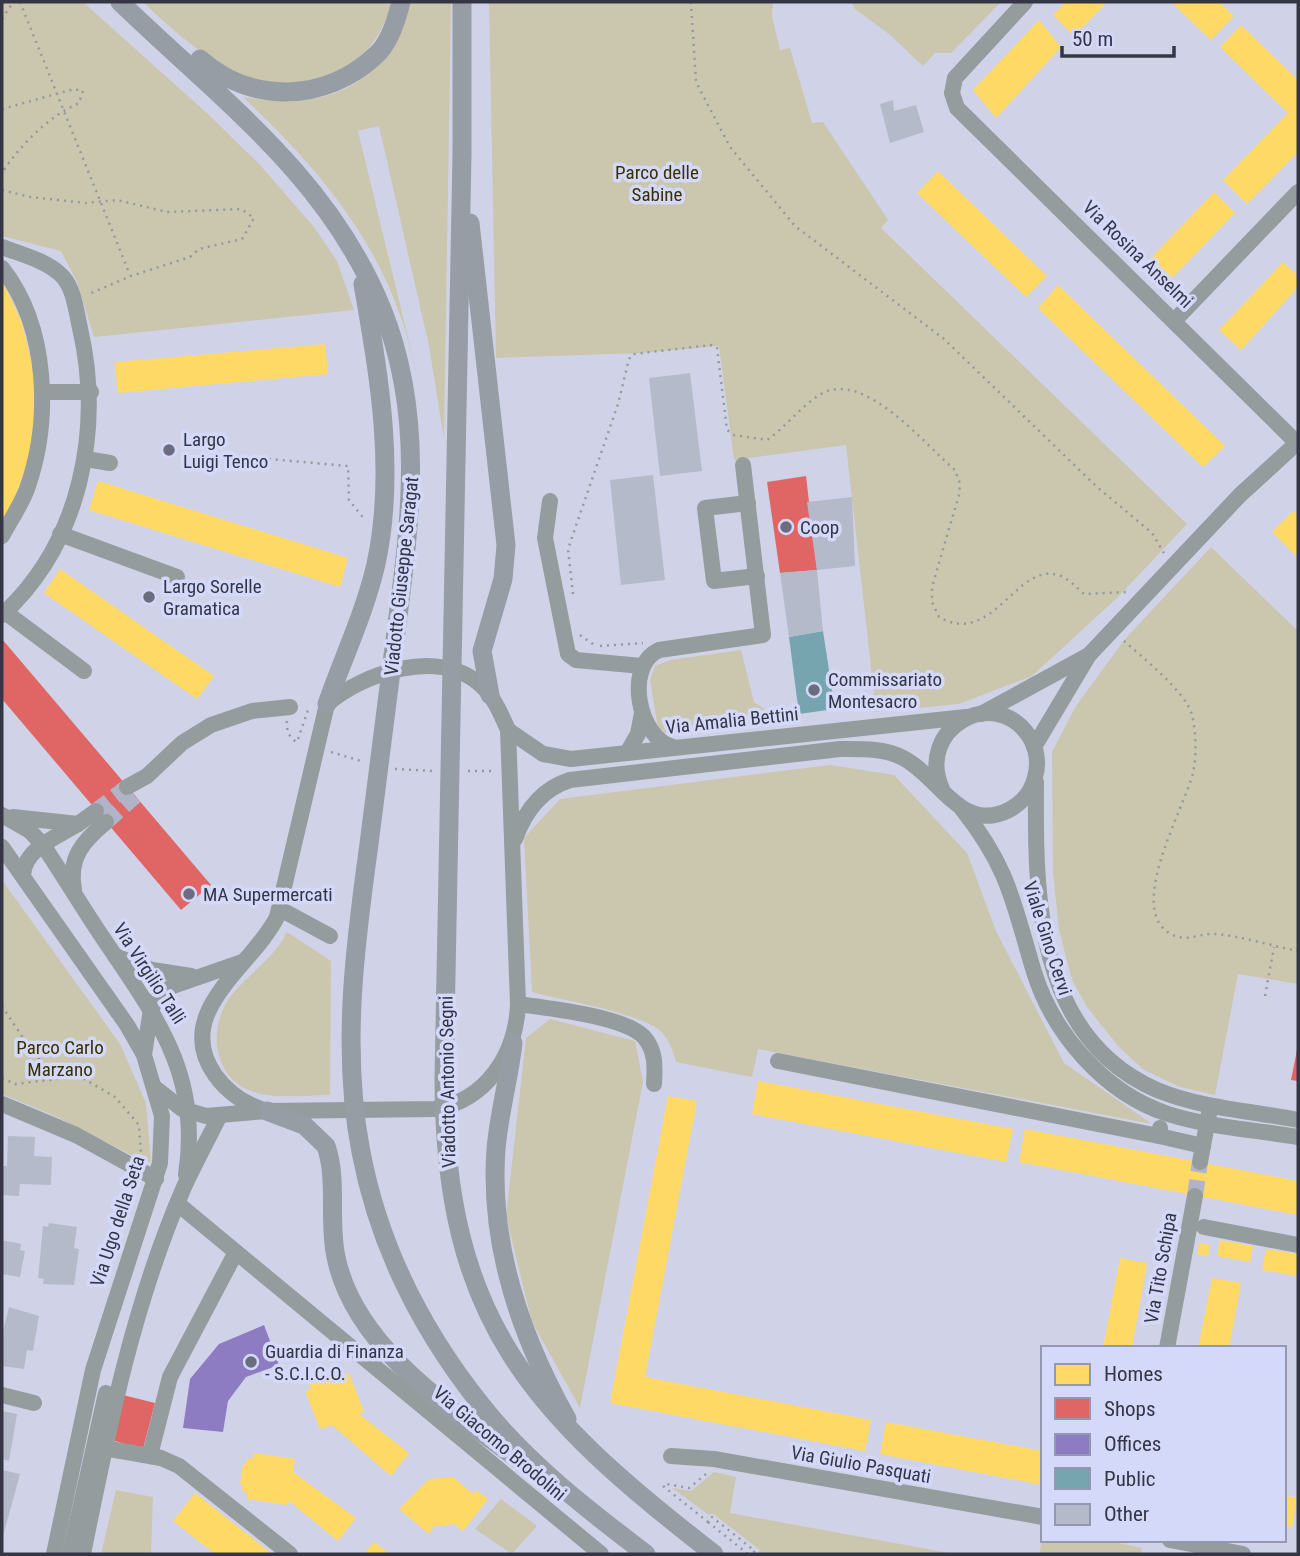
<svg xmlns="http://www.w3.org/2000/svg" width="1300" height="1556" font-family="'Roboto Condensed',sans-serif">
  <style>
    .green { fill: #cbc6ae }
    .homes { fill: #ffd966 }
    .shops { fill: #e06666 }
    .offices { fill: #8e7cc3 }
    .public { fill: #76a5af }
    .building { fill: #b4baca }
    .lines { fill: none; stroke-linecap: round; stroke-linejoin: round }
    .minor-tunnel { stroke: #b1b4c8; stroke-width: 16; stroke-dasharray: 16 8; stroke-linecap: butt }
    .path { stroke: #9499a0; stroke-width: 2.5; stroke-dasharray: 2 5; stroke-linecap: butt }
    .minor { stroke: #949c9d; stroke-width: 16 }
    .major { stroke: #969da4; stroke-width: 19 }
    .poi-dot { fill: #6b6d7f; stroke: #d4d8f9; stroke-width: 2.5 }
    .labels { text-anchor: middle; stroke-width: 7; stroke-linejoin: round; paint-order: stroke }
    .park-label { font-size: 19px; fill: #393000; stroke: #d4d8f9 }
    .street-label { font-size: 19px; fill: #343646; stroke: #d4d8f9 }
    .poi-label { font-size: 19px; fill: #343646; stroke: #d4d8f9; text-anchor: start }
  </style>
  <rect width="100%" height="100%" fill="#d0d3e8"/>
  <g class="green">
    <path d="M2,2H83L209,115L260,165L314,227L337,261L354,310L94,337L77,282L61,251L2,236Z"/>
    <path d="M143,2H393C378,40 370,53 334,74C264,112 192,49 143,2Z"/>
    <path d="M411,2H451L444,439L429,346L379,126L358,131L418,379C412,356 407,333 399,312C368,226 309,159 243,97C330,111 382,88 411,2Z"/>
    <path d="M489,2H773L772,16L780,50L790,48L812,123L823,122L888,220L881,228L1187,524L1118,597L1032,676L959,704L876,712L846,445L734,460L719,346L641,353L496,358Z"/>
    <path d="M851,2H1001L951,53H935L923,66L889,34L855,9Z"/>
    <path d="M1211,547L1298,631V984L1238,974L1215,1095L1180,1087L1144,1070L1119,1047L1087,1007L1072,980L1059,930L1053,872L1052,752L1076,706L1124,640Z"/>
    <path d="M741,650L754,702L767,711L789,709L792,722L740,727L735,721C713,727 678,745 658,728L650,680L655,666L670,660Z"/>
    <path d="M830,765L894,775L967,853L996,931L1064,1063L1152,1124L758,1049L752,1077L676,1062C673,1050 668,1037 658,1029C631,1011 565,1001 532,992L524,838L560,799Z"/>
    <path d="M2,880L120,1044L146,1103L151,1162H145L55,1116L2,1094Z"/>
    <path d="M287,932L331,961L330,1095C287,1096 231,1106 218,1052C214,1036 219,1014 228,1000C246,974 273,961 287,932Z"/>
    <path d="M550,1019L635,1041L643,1082L580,1408L532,1322L506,1216L526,1038Z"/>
    <path d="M714,1472L736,1477L730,1513L955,1554H757L760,1550L712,1513L709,1515L672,1488L691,1491Z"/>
    <path d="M116,1490L153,1497L151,1554H101Z"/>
    <path d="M501,1499L537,1526L512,1554L475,1529Z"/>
    <path d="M1043,1536V1540H1104L1142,1548L1141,1554H1039Z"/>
  </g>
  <g class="homes">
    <path d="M1066,2H1107L1074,36L1053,15Z"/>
    <path d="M1171,2H1219L1234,16L1211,40Z"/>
    <path d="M1039,20L1061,47L996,118L973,90Z"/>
    <path d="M1241,25L1298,80V152L1247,204L1223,180L1288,113L1220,47Z"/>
    <path d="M938,171L1047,276L1026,297L917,193Z"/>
    <path d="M1214,192L1235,213L1172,278L1151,258Z"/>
    <path d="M1283,262L1298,276V287L1241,350L1219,330Z"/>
    <path d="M2,280L22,323L33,369L35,416L28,461L12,505L2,522Z"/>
    <path d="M1058,285L1225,446L1203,467L1038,308Z"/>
    <path d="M325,344L328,374L118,393L115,362Z"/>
    <path d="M98,481L348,558L340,587L89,510Z"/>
    <path d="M1293,511L1298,516V558L1272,532Z"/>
    <path d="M60,569L214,676L197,699L44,593Z"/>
    <path d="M758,1081L1013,1129L1006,1162L752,1114Z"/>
    <path d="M668,1096L697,1101L645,1377L871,1420L865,1451L610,1403Z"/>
    <path d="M1025,1129L1298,1181V1215L1019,1162Z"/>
    <path d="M1220,1240L1253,1246L1250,1262L1217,1256Z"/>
    <path d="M1199,1243L1210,1245L1208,1256L1197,1254Z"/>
    <path d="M1266,1249L1298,1254V1276L1262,1270Z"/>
    <path d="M1120,1258L1147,1263L1132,1348H1103Z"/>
    <path d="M1212,1278L1241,1283L1229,1348H1198Z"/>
    <path d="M333,1371L334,1373L341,1371L343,1376L349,1373L364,1412L359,1414L409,1453L391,1476L332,1425L320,1429L305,1391L311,1389L309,1383L315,1381L314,1378Z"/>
    <path d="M886,1422L1043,1451V1485L880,1454Z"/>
    <path d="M254,1453L295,1459L293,1472L356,1518L338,1541L289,1501L288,1505L247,1499L248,1493L242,1492L243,1485H240L243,1464H246L248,1458L253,1459Z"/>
    <path d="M453,1477L473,1494L476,1490L488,1499L463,1531L454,1524L434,1526L429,1534L399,1509L429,1479Z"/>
    <path d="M195,1493L272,1554H215L173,1521Z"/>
    <path d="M1284,1495L1297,1498L1292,1527L1284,1526Z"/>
    <path d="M374,1542L390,1554H364Z"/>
  </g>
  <g class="shops">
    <path d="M806,476L817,570L780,573L767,482Z"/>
    <path d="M2,639L211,885L181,910L2,699Z"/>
    <path d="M1297,1050H1298V1081L1291,1080Z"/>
    <path d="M123,1395L155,1403L143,1449L111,1440Z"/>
  </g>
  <path class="offices" d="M264,1325L279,1365L246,1377L228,1401L223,1432L183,1428L190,1379L219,1344Z"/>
  <path class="public" d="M823,631L835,709L799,714L789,637Z"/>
  <g class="building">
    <path d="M893,100L894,111L916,105L924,132L890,143L880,104Z"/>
    <path d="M690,373L702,471L660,476L649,378Z"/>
    <path d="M653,475L665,580L621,585L610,480Z"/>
    <path d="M852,497L855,566L817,570L807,502Z"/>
    <path d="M817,570L823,631L789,637L780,573Z"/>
    <path d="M8,1136L35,1137L34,1156L52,1157L51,1185L20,1184L19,1196L2,1195V1166H7Z"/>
    <path d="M49,1223L77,1227L74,1248L79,1249L74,1285L43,1284L44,1279L38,1278L43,1226L48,1227Z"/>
    <path d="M2,1240L21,1244L20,1250L25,1251L20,1277L2,1274Z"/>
    <path d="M9,1307L39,1316L33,1351L27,1350L24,1369L2,1366V1335Z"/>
    <path d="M2,1411L17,1414L9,1461L2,1459Z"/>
    <path d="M2,1470L20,1474L3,1536H2Z"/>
  </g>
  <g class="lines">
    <g class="minor-tunnel">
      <path d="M96,811L127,787"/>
      <path d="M106,822L135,796"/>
      <path d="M1195,1196L1200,1162"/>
    </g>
    <g class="path">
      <path d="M20,2L130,275"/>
      <path d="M691,2L696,82L730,147L795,226L944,339L1096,486L1152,533L1164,553"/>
      <path d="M2,19L13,2"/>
      <path d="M2,109L74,89L83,91L79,103C49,116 20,145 2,173"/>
      <path d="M2,161L3,170"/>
      <path d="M2,190L30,197L86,203L117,200L167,212L241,209L254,218L242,239L199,249L190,257L131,276L89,294"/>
      <path d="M213,454L348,466L349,500L365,520"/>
      <path d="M573,594L568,549L618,404L629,359L633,354L712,345L717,348L727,430L734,435L767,440C786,427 801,406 821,394C864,369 924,444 955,470L960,484L959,495L932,587V602L939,617C992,648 1017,562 1058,575C1068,578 1076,587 1084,594L1127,592"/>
      <path d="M580,635L594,645"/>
      <path d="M1124,641C1142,657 1186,692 1192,715C1196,733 1197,755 1193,773C1185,807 1123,913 1173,935C1187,942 1200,933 1215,934C1242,936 1271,946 1298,951"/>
      <path d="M600,646L643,643"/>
      <path d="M287,721C286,730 289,738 297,742L308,710"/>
      <path d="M331,752L361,761"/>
      <path d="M395,769L434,771"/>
      <path d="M468,771H493"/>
      <path d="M1265,996L1274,947"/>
      <path d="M2,1006L29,1047L57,1079L79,1076L115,1097L139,1125L141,1153"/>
      <path d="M2,1078L15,1084L57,1079"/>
      <path d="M706,1474L689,1488L666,1484L663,1486L708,1522L712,1517L755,1551L752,1554"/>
      <path d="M708,1522L748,1554"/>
    </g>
    <g class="minor">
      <path d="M1025,2L955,78L952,93L957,108L1298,444"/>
      <path d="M2,247C20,254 45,260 60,274C74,286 76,311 80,328C103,429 81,543 2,615"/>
      <path d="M2,268C49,328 51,421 27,489C21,505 10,521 2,536"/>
      <path d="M1175,320L1298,192"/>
      <path d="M43,392H91"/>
      <path d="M86,459L110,463"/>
      <path d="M550,501L545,538L568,654L576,660L642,666"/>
      <path d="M748,503L705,508L714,581L757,576"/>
      <path d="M60,534L177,577"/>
      <path d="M5,612L84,671"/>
      <path d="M981,714L1087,656"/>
      <path d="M508,730L543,754L571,759L966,717"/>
      <path d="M673,747C638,738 624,666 659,650L763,635L743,465"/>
      <path d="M1034,747L1089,655L1240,495L1297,443"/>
      <path d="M627,753L638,734L642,713"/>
      <path d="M1036,782C1035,895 1035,1037 1157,1090C1200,1108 1252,1111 1298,1120"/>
      <path d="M127,787L147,776L182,743L211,725L252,711L290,707"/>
      <path d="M962,809C1009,868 1013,902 1034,972C1053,1033 1104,1093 1168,1114C1209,1127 1256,1130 1298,1137"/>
      <path d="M2,815L30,831L43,845C65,878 85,912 107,944C159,1021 201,1077 186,1175"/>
      <path d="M13,817L78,824L96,811"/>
      <path d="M515,839C525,811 541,789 570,780L840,749C861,749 885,748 903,758C939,776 961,834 1009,810C1022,803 1032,791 1035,777C1039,764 1037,748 1029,736C994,684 915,729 942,789"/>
      <path d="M2,847L127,1025L143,1053"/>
      <path d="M23,875C25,848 57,837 78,824"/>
      <path d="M74,889C68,858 83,841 106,822"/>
      <path d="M280,909L330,936"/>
      <path d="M115,956L152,970L191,976"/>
      <path d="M518,1004C547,1008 624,1016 644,1037C656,1051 655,1067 654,1084"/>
      <path d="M778,1061L1159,1136"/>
      <path d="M154,1087L182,1109L206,1116L267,1111L435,1109C487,1100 516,1054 518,1004L508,730C501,714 494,697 481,685C438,647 364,673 327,704L277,917C252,967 171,1012 215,1075C228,1093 246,1105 267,1111"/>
      <path d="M2,1104L76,1135L156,1179"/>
      <path d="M1160,1128L1159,1136L1203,1146"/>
      <path d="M1200,1162L1209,1113"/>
      <path d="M178,1204L601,1554"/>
      <path d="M1204,1227L1298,1245"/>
      <path d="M1167,1348L1195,1196"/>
      <path d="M2,1395L34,1403"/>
      <path d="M104,1448L161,1458L179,1466L290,1554"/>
      <path d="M150,1455L170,1377L236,1252"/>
      <path d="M671,1456L714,1459L1043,1517"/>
      <path d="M1170,1540L1243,1554"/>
      <path d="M54,1554L93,1370L160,1163L162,1116L144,1055L151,1009L158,997L173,986L242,962"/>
      <path d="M70,1554L106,1393"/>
      <path d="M83,1554C108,1430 133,1304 184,1187C195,1163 208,1139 220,1115"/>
    </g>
    <g class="major">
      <path d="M120,2C220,99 328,176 382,309C424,413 411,516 397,624C388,697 378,770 369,844C355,945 341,1050 361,1152C379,1247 422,1331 482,1406C527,1463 588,1510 646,1554"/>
      <path d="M462,2V154L444,1078C444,1321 532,1413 714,1554"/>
      <path d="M200,59C251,104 325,103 376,55C389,44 397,18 401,2"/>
      <path d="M470,223L506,545L503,579L482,651L490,695"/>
      <path d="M327,704C343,658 365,612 376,564C396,471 379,376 363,284"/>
      <path d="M513,1043C509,1079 499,1113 496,1149C489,1244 521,1337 567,1419"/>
      <path d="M267,1111L304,1125L326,1146C338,1180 328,1221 336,1257C354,1346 449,1408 518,1459"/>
    </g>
  </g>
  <g class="poi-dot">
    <circle cx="169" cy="450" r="7"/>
    <circle cx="786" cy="527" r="7"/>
    <circle cx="149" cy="597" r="7"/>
    <circle cx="814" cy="690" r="7"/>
    <circle cx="189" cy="894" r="7"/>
    <circle cx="251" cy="1362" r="7"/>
  </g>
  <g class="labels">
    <g class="park-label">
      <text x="657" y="179">Parco delle<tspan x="657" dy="22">Sabine</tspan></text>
      <text x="60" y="1054">Parco Carlo<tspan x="60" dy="22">Marzano</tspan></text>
    </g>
    <g class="street-label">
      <text transform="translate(1138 254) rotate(44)" y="7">Via Rosina Anselmi</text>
      <text transform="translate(401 576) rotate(-84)" y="7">Viadotto Giuseppe Saragat</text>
      <text transform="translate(732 720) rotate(-6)" y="7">Via Amalia Bettini</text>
      <text transform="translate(1048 938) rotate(72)" y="7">Viale Gino Cervi</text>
      <text transform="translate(150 973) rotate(57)" y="7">Via Virgilio Talli</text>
      <text transform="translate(447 1082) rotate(-91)" y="7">Viadotto Antonio Segni</text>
      <text transform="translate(117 1221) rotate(-72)" y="7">Via Ugo della Seta</text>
      <text transform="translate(1160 1268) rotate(-80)" y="7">Via Tito Schipa</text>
      <text transform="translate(500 1443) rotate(40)" y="7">Via Giacomo Brodolini</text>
      <text transform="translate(861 1464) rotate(10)" y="7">Via Giulio Pasquati</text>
    </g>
    <g class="poi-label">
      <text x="183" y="446">Largo<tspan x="183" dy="22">Luigi Tenco</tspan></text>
      <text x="800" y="534">Coop</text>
      <text x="163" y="593">Largo Sorelle<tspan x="163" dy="22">Gramatica</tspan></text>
      <text x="828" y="686">Commissariato<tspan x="828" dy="22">Montesacro</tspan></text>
      <text x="203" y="901">MA Supermercati</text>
      <text x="265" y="1358">Guardia di Finanza<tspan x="265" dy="22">- S.C.I.C.O.</tspan></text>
    </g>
  </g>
  <rect width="1300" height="1556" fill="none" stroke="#343646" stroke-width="7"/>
  <rect x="1041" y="1346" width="245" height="196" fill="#d4d8f9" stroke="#9497b1" stroke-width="2"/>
  <rect x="1055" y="1364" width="35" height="21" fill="#ffd966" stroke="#9497b1" stroke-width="2"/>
  <text x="1104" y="1381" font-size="21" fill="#343646">Homes</text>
  <rect x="1055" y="1398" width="35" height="21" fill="#e06666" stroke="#9497b1" stroke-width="2"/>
  <text x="1104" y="1416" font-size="21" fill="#343646">Shops</text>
  <rect x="1055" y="1434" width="35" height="21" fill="#8e7cc3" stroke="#9497b1" stroke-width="2"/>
  <text x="1104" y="1451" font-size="21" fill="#343646">Offices</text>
  <rect x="1055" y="1468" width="35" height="21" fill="#76a5af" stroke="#9497b1" stroke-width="2"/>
  <text x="1104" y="1486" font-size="21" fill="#343646">Public</text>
  <rect x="1055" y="1504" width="35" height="21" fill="#b4baca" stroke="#9497b1" stroke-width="2"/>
  <text x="1104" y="1521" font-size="21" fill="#343646">Other</text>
  <path d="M1062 46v10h112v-10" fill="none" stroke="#343646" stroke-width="3.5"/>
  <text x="1072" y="46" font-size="21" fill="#343646" stroke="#d4d8f9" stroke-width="5" paint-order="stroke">50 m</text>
</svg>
